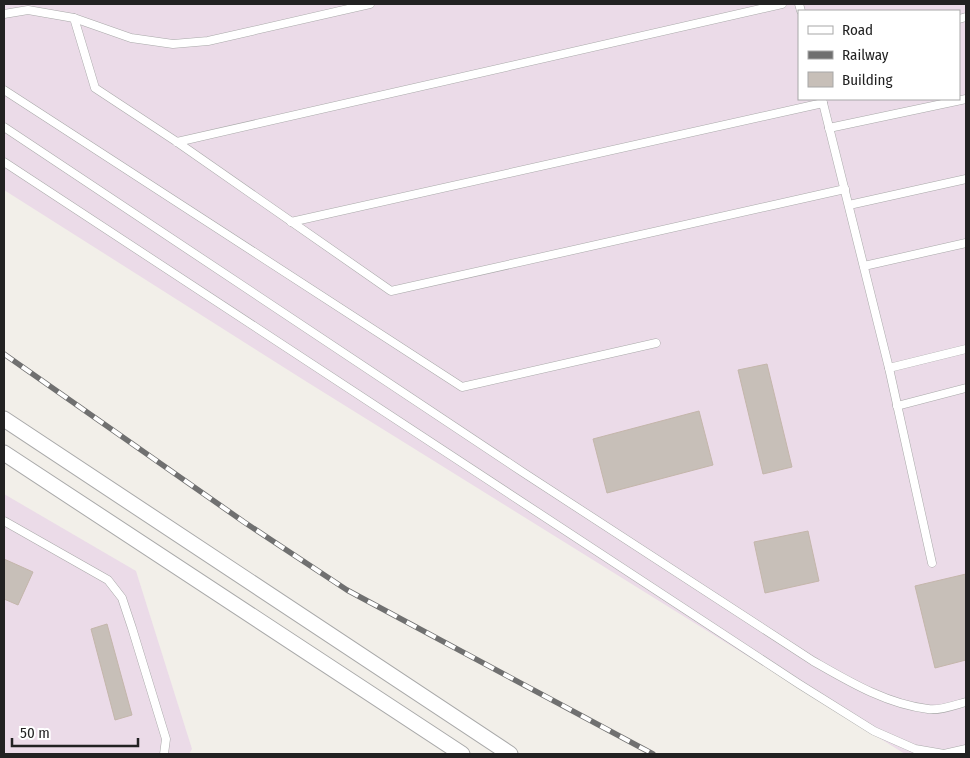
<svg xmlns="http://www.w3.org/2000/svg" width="970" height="758" font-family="'Fira Sans Condensed',sans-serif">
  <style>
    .industrial { fill: #ebdbe8; fill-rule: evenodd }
    .building { fill: #c7bfb8; stroke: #c4b6ab }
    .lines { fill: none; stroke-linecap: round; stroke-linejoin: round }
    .service-casing { stroke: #a9a9a9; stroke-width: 9 }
    .minor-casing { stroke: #a9a9a9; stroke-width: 17 }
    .service { stroke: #fff; stroke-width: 8 }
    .minor { stroke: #fff; stroke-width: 15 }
    .rail-casing { stroke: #707070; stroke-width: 5.5 }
    .rail { stroke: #fff; stroke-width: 4; stroke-dasharray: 11; stroke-linecap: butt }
  </style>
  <rect width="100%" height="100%" fill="#f2efe9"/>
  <g class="industrial">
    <path d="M4,4H966V754H905L307,382L4,190ZM799,11H959V99H799Z"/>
    <path d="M4,494L136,571L192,749L189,754H4Z"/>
  </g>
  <g class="building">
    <path d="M767,364L792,467L763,474L738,370Z"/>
    <path d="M699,411L713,465L607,493L593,439Z"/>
    <path d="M808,531L819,581L765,593L754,542Z"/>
    <path d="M4,559L33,572L18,605L4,599Z"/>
    <path d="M966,574V660L935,668L915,586Z"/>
    <path d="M107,624L132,715L115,720L91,629Z"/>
  </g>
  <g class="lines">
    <g class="service-casing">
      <g id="service">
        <path d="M799,4L801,11"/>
        <path d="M4,14L28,10L74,18L131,38L173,44L208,41L370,4"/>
        <path d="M74,18L95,88L177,142L391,291L845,189"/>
        <path d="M959,19L966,17"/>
        <path d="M4,90L462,387L656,343"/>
        <path d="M822,99L889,368L932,563"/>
        <path d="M4,127L524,473L813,661C848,681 886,704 928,709C939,711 955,705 966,702"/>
        <path d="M829,128L966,99"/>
        <path d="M177,142L782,4"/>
        <path d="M4,162L799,684L874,731L915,749L944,754"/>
        <path d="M849,205L966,179"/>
        <path d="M291,222L823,103"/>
        <path d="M864,266L966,243"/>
        <path d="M889,368L966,349"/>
        <path d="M897,406L966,388"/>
        <path d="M4,521L108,580L122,598L132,628L166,739L164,754"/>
        <path d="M944,754L966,749"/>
      </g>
    </g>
    <g class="minor-casing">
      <g id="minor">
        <path d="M4,419L510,754"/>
        <path d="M4,453L462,754"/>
      </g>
    </g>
    <use href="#service" class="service"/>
    <use href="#minor" class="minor"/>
    <g class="rail-casing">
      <path id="rail" d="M4,354L244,522L347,590L653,754"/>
    </g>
    <use href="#rail" class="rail"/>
  </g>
  <rect width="970" height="758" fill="none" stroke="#222222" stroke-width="10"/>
  <rect x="798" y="10" width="162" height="90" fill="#ffffff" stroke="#a7a7a7"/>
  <rect x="808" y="26" width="25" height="8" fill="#ffffff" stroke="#a7a7a7"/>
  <text x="842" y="35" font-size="15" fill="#222222">Road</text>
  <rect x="808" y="51" width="25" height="8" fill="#707070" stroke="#a7a7a7"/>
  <text x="842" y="60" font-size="15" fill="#222222">Railway</text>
  <rect x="808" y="72" width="25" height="15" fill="#c7bfb8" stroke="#a7a7a7"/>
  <text x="842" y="85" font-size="15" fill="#222222">Building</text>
  <path d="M12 738v8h126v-8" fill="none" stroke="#222222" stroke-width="2.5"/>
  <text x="20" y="738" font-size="15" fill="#222222" stroke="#ffffff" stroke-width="4" paint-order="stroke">50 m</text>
</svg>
